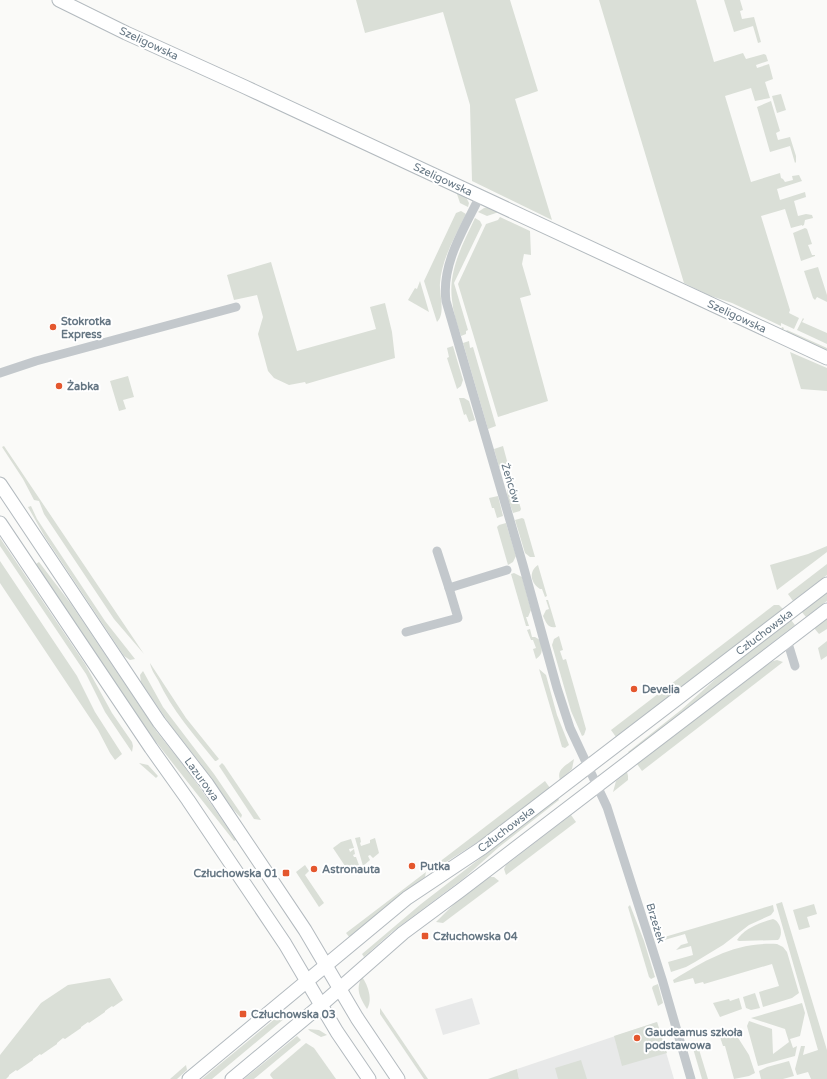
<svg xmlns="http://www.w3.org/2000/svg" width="827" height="1079" font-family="'Varela Round',sans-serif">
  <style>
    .built { fill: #e8e9e9 }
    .green { fill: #dadfd7 }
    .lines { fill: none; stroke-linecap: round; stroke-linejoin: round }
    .secondary-casing { stroke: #b3babf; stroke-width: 15 }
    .street { stroke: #c3c8cc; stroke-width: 9 }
    .secondary { stroke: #fff; stroke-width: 13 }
    .poi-dot { fill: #e4572e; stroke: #fff; stroke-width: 1.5 }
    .labels { text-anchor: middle; stroke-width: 4; stroke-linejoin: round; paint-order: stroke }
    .street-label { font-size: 11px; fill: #657683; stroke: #fff }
    .poi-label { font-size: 11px; font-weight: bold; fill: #657683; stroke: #fff; text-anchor: start }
  </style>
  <rect width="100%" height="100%" fill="#fafaf8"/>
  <g class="built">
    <path d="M472,998L480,1024L443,1035L435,1009Z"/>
    <path d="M657,1022L674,1079H519L517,1069Z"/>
  </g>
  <g class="green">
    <path d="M356,0H510L538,91L515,99L552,220L472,181L470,105L443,12L365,33Z"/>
    <path d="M599,0H696L714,62L743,53L746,59L764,54L766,55L768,61L756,65L757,68L769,64L773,79L765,82L770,98L755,101L751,88L725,96L751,182L780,173L781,178L783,179L785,182L793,180L792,176L799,175L802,181L777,189L780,200L805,192L806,197L794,201L798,216L806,214L812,215L813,218L805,220L804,225L802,226V225L791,228L785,209L761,216L790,310L789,313L799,318L794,329L781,323V326L732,303L708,295L684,283Z"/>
    <path d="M724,0H740L743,10L740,11L742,19L754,17L761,42L758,43L753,26L734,32Z"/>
    <path d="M781,94L786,110L777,113L772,96Z"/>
    <path d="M771,101L780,131L776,133L778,140L790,137L796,156V162L795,163L790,146L770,152L757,107Z"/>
    <path d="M456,191L465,195L469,203L468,207L460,203Z"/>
    <path d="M488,207L499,212L487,216L478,212L484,208Z"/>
    <path d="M461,211L466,214C455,237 442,258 440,283C439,295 446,313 437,322L424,281L456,213Z"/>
    <path d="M500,217L530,231L531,255L524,254L522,264L531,295L520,298L548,401L498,417L458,284L486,224L498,220Z"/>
    <path d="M475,218L480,221L482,225L454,283L468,330L466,331V334L461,336C457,324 453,312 452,300C448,270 463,244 475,218Z"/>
    <path d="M805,228L807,229L812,244L808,245L812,255H815V256L801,261L793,233Z"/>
    <path d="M271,262L297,351L376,329L370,307L385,303L392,332L395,358L306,384L305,382L289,385L274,378L268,371L258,334L263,317L257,295L234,300L227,275Z"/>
    <path d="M818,267L827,295V302L817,297L815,300L813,298L804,271Z"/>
    <path d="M420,281L429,312L408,300L415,288L417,289Z"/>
    <path d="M803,318L804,319L802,322L827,333V344L797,330Z"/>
    <path d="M782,327L784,328L783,330L786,331L787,330L827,348V350L781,330Z"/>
    <path d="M469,341L470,348L473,347L496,426L488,429L463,343Z"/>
    <path d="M453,346L463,380L461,386L457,389L447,358L449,357L447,348Z"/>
    <path d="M790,352L827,368V391L801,389Z"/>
    <path d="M128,376L134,397L123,400L126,409L119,411L110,381Z"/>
    <path d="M459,398H464L469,401L475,420L469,422L466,414L464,415Z"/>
    <path d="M4,446L144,654L114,619L44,514L39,501L34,500L23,479L2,447Z"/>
    <path d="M503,446L510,472H505L499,467L494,449Z"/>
    <path d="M513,481L516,490L513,491L515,499H518L521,509L520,511L513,513C510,503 501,487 513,481Z"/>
    <path d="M498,496L503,516L497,518L494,508H492L489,498Z"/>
    <path d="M31,506L37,519L105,621L135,659L130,660L124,656L45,537L28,507Z"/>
    <path d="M522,518L524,519L535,557H530L525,553L515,520Z"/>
    <path d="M506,523L516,556L513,562L508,565L497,527L499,525Z"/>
    <path d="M0,538L85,664L112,713L132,742L133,746L132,752L105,712L86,674L0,546Z"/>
    <path d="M827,546V552L777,590L770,565L808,554Z"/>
    <path d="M0,561L77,676L95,712L122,754L115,760L110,753L98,730L0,583Z"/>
    <path d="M39,562L71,604L157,732L191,775L236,840L234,841L149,733L36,564Z"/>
    <path d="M827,564V575L793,601L788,594Z"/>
    <path d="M538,565L547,596L545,597L542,589H540C531,583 528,572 538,565Z"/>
    <path d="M514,573L522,577L531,610L528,617H526L529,626H526L511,574Z"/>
    <path d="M827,592V601L806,617L801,611Z"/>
    <path d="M546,600H548L556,627C548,629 546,622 543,616L546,610L549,609Z"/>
    <path d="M774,605H779L783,609L616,737L611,730Z"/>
    <path d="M827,619V629L819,634L814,628Z"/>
    <path d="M791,620L795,625L629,753L628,752L681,710L729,667Z"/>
    <path d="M530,629L532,637H535L540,640C542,648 544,654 536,659L533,649L536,648L533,640H531L527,630Z"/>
    <path d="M559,636L563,650L560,651L563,660L566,659L586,729L584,735L582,736L571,711L552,645L554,639Z"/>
    <path d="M827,641V656L821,660L818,648Z"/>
    <path d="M777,660L783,662L642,771L637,764L765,666L773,661Z"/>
    <path d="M150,663L186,718L219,759L216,761H215C194,735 172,710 158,680C155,675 151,669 150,663Z"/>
    <path d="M539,669L546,675L557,715L569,745L565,748L562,747Z"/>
    <path d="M143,671L163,707L214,774L242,815L241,818L232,808L201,764L171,726L141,682L140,675Z"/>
    <path d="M574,759L572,769L560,780C556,769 567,765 574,759Z"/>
    <path d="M139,763L148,765L158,776L156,778Z"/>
    <path d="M222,763L224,765L261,820L254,819L219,766Z"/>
    <path d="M627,772L628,776V780L613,792L616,781Z"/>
    <path d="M545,781L550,788L481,840L443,864L438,863Z"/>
    <path d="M558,798L559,800L499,847L463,879L392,932L364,957L362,954L421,904Z"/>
    <path d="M571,815L576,822L506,875L504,869L506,865Z"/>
    <path d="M360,837L361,842L360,843L361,846L370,843V840L375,838L379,853L373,858L370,855L368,856L370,860L363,866L355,838Z"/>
    <path d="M351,839L354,848L349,849L350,852L354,849L355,854L353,855L354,857H356L360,868L351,875L333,848L341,842Z"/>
    <path d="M305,865L309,871L305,875L324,903L319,907L296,872Z"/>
    <path d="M426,872L425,877L399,896L350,938L346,933Z"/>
    <path d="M490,877H494L499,881L443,923L436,922L456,902Z"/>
    <path d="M782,902L827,1050V1079H811L808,1072L797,1075L795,1069L801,1046H805L803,1055L818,1050L776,904Z"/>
    <path d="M814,904L817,914L807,917L810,927L799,930L793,910Z"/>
    <path d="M630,905L644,941L655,977L651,979L649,977L628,907Z"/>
    <path d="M773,905L774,911L771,915L749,925L723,945L695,962L686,967L671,972L668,962L693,955L691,946L676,950L681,945L688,943L685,934L661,941V938Z"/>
    <path d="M773,919C780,921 784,934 778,940L739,941L737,940C743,929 761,922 773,919Z"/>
    <path d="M777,944L783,947L787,952L799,993L792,998L763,1007L759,992L779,986L772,964L704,984L703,982L695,984L693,978L674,983L673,980C707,959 736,942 777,944Z"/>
    <path d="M362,977C368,985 373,1000 367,1009C360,998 355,989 362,977Z"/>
    <path d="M110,978L123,1000L113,1007L112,1006L105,1011V1012L89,1023L88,1022L81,1027V1028L65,1039L63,1038L57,1043V1044L41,1055L40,1054L33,1059V1060L17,1071L16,1070L9,1075V1076L6,1079H0V1055L41,1003L68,985Z"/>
    <path d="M658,984L663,1003L658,1006L652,988L653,986Z"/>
    <path d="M755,993L760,1008L751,1010L746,1008L743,997Z"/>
    <path d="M739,998L742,1009L720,1017L713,1003L729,999L730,1001Z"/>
    <path d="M802,1003L805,1013L800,1036L790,1039L793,1048L797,1046L795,1056L758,1066L747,1026L749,1021L772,1029L773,1054L789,1042L785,1029L751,1018Z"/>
    <path d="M380,1008L428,1079H424L380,1014Z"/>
    <path d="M282,1013L285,1018L212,1079H202Z"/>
    <path d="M657,1022L667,1053L622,1066L614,1036Z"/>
    <path d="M308,1029L319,1030L327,1035L321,1037L310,1031Z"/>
    <path d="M733,1033H735L749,1055L755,1073L749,1076L734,1079L725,1046H723L720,1037Z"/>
    <path d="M297,1036L301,1040L254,1079H244Z"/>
    <path d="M306,1043L314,1048L336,1079H273L270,1075L271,1073Z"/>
    <path d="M697,1043L708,1079H702L692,1045Z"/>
    <path d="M581,1060L587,1079H558L555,1068Z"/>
    <path d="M789,1061L794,1076L783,1079H761L759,1071L767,1067Z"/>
    <path d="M186,1065L187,1070L177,1079H170Z"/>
    <path d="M517,1069L519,1079H488Z"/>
  </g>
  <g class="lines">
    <g class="secondary-casing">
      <g id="secondary">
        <path d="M59,0L126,33L245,87L827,358"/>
        <path d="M0,484L159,722L207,784L305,930L357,1018L398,1079"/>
        <path d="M0,523L151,748L188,800L285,944L337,1032L369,1079"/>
        <path d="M189,1079L407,898L482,848L827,584"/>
        <path d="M232,1079L321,1005L403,933L461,890L827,610"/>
      </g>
    </g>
    <g class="street">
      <path d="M480,196C464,229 441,264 446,301L523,565L557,688L570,728L607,807L662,979L691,1079"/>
      <path d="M0,373L36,361L236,307"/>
      <path d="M437,551L449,588L507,570"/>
      <path d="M406,632L458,618L449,588"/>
      <path d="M787,640L795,666"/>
    </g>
    <use href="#secondary" class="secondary"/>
  </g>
  <g class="poi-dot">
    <circle cx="53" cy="327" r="4"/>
    <circle cx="59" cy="386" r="4"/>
    <circle cx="634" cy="689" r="4"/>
    <circle cx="412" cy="866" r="4"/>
    <circle cx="314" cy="869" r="4"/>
    <rect x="282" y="869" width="8" height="8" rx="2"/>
    <rect x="421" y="932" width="8" height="8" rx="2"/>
    <rect x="239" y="1010" width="8" height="8" rx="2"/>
    <circle cx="637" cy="1038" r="4"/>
  </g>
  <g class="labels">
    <g class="street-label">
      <text transform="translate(149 43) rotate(25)" y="4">Szeligowska</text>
      <text transform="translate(443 179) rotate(25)" y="4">Szeligowska</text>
      <text transform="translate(737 316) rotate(25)" y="4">Szeligowska</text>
      <text transform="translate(511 483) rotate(73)" y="4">Żeńców</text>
      <text transform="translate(764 632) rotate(-37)" y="4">Człuchowska</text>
      <text transform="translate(202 779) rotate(54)" y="4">Lazurowa</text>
      <text transform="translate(506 829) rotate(-37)" y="4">Człuchowska</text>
      <text transform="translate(656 923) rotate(73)" y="4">Brzeżek</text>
    </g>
    <g class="poi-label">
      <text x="61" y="325">Stokrotka<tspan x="61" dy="13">Express</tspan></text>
      <text x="67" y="390">Żabka</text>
      <text x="642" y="693">Develia</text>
      <text x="420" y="870">Putka</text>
      <text x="322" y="873">Astronauta</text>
      <text x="278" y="877" text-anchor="end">Człuchowska 01</text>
      <text x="433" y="940">Człuchowska 04</text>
      <text x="251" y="1018">Człuchowska 03</text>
      <text x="645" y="1036">Gaudeamus szkoła<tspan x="645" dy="13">podstawowa</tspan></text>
    </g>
  </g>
</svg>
